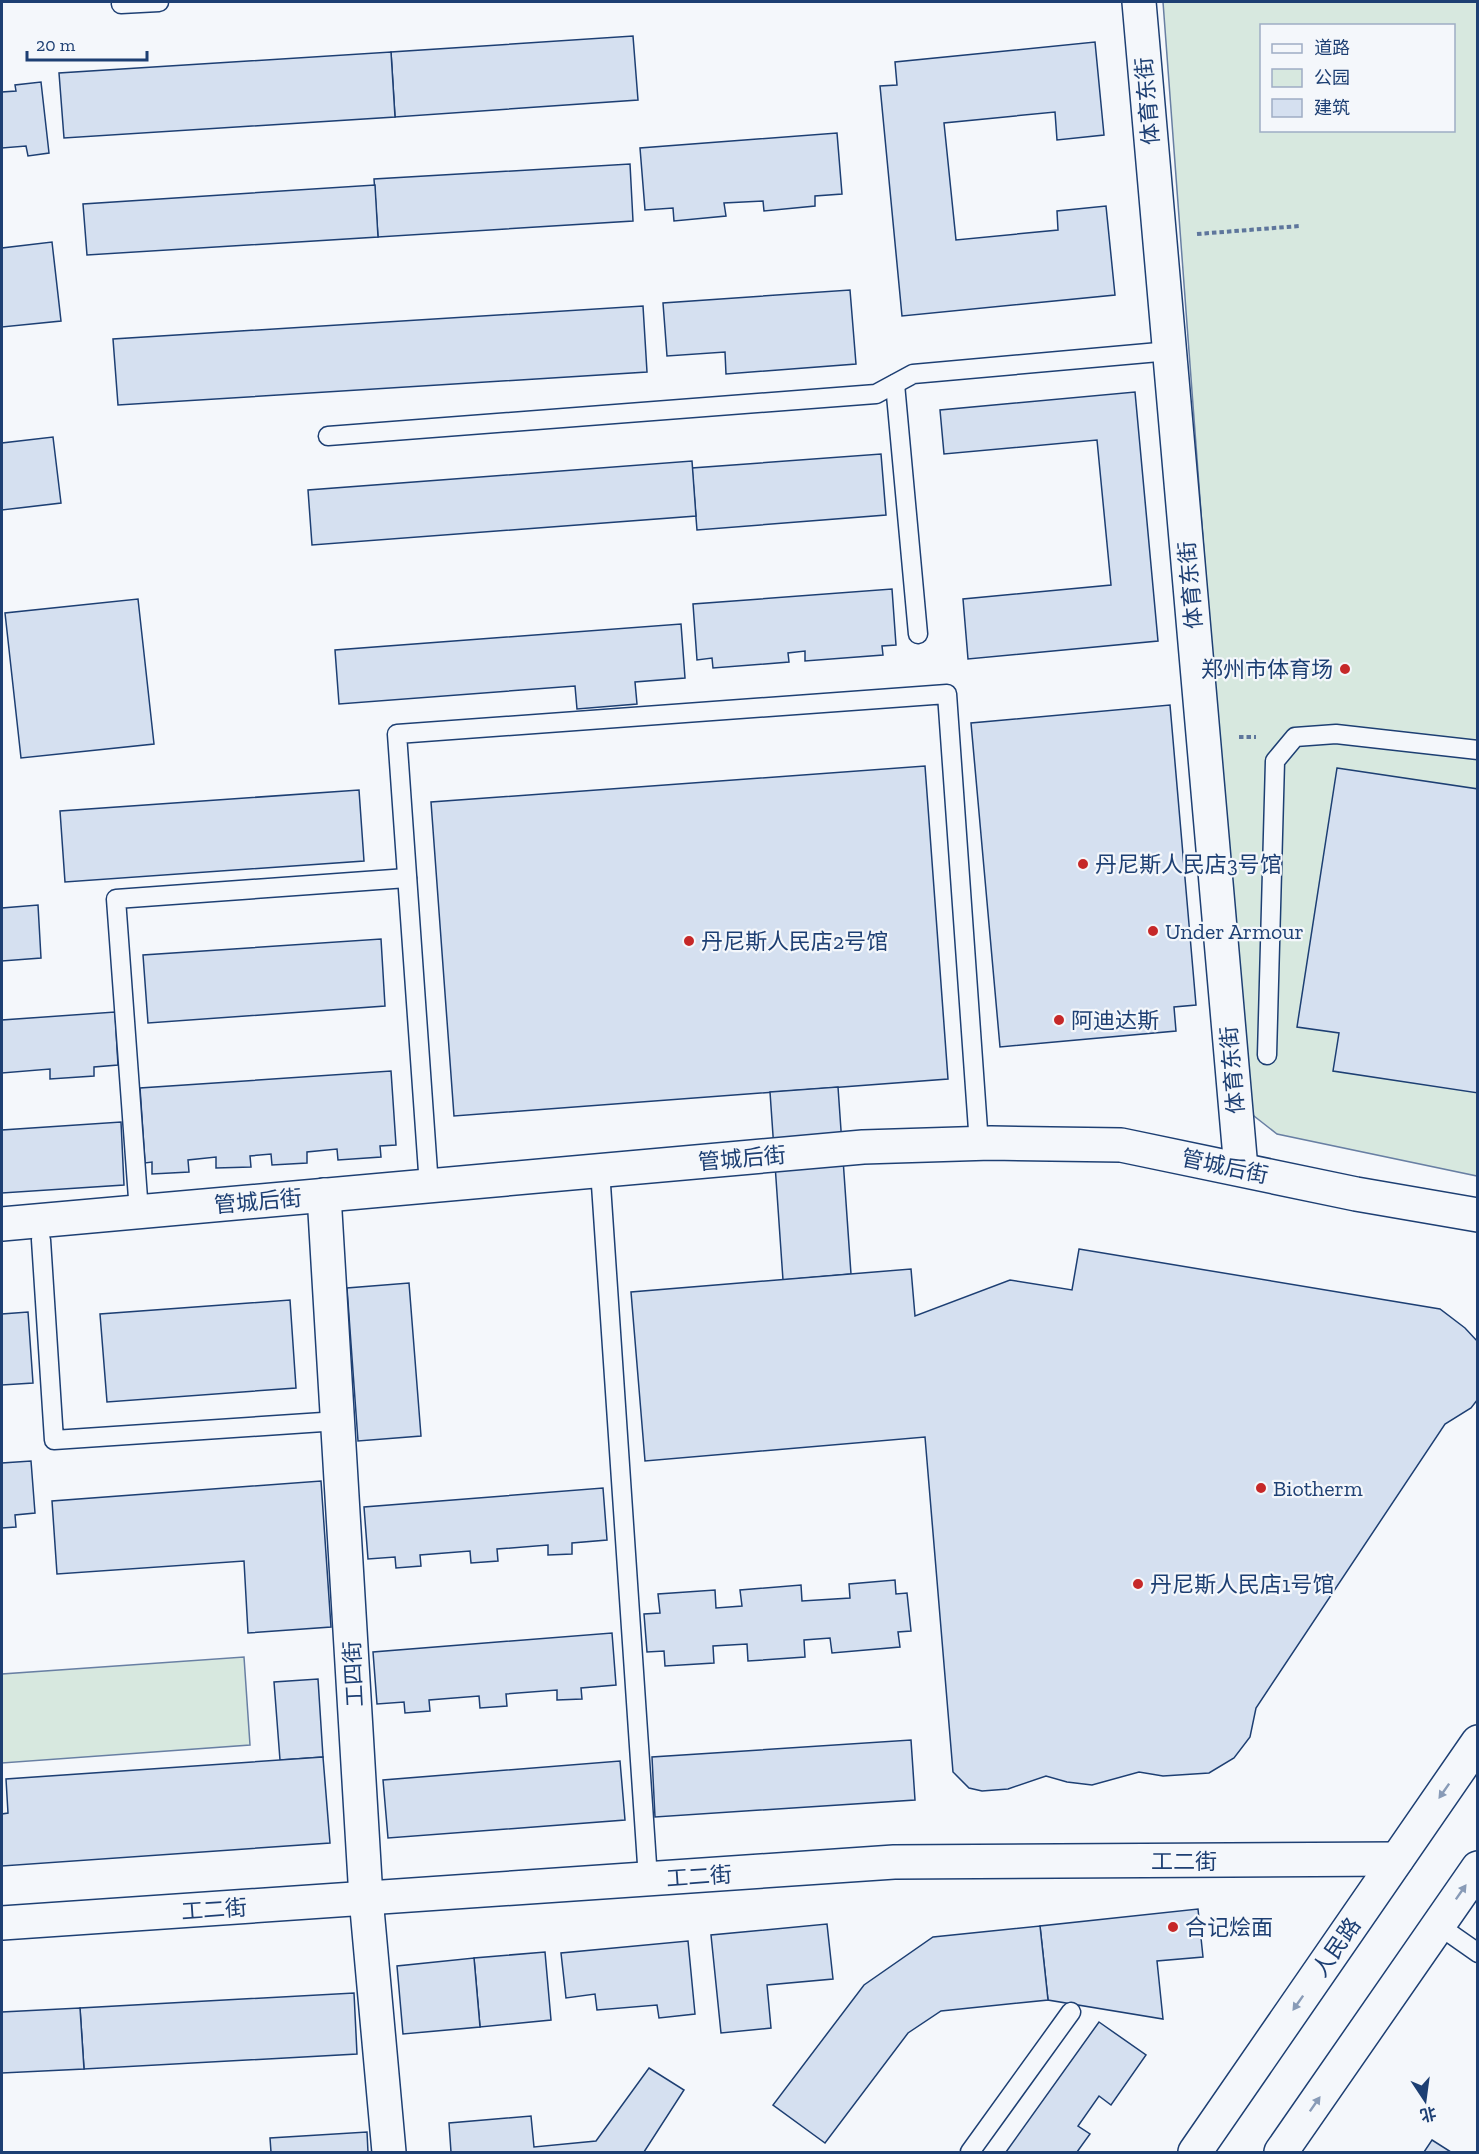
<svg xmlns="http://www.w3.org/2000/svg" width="1479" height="2154" font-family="'Zilla Slab','Noto Sans SC',serif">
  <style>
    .green { fill: #d7e8df; stroke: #687fa3; stroke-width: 1.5; fill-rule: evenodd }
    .building { fill: #d5e0f0; stroke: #1d3f73; stroke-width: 1.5 }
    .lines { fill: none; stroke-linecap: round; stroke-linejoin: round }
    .service-casing { stroke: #1d3f73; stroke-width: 21 }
    .minor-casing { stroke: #1d3f73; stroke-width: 36 }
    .primary-casing { stroke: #1d3f73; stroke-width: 36 }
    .path { stroke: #5e769c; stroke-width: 4; stroke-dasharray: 4.5 3; stroke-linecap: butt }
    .service { stroke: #f4f7fb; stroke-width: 18 }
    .minor { stroke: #f4f7fb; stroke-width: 33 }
    .primary { stroke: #f4f7fb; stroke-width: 33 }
    .oneway { fill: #889bb7 }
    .poi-dot { fill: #c62828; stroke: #f4f7fb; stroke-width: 2 }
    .labels { text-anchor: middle; stroke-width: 4.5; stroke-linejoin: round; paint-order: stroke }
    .street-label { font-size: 22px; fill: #1d3f73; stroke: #f4f7fb }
    .poi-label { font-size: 22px; fill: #1d3f73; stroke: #f4f7fb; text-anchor: start }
  </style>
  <rect width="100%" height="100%" fill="#f4f7fb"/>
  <g class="green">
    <path d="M1163,2H1477V1176L1277,1134L1254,1116L1245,1103ZM1262,26H1454V130H1262Z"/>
    <path d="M244,1657L250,1745L2,1763V1674Z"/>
  </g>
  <g class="building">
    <path d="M633,36L638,100L395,117L391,52Z"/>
    <path d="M1095,42L1104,135L1057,140L1055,112L944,123L956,240L1058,230L1057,211L1106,206L1115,295L902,316L880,86L897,85L895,62Z"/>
    <path d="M391,52L395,117L64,138L59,73Z"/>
    <path d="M41,82L49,153L28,156L26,146L2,148V92L16,91L15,85Z"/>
    <path d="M837,133L842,194L815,196V206L764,211L763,201L724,203L726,216L674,221L673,208L645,210L640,148Z"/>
    <path d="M630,164L633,221L378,237L374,179Z"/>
    <path d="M375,185L378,237L87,255L83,204Z"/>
    <path d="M52,242L61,321L2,327V248Z"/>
    <path d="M850,290L856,364L726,374L725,352L667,356L663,303Z"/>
    <path d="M643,306L647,372L118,405L113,339Z"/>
    <path d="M1135,392L1158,641L968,659L963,599L1111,585L1097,440L944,454L940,410Z"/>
    <path d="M53,437L61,503L2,510V443Z"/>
    <path d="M881,454L886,515L697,530L692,468Z"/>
    <path d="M692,461L696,516L312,545L308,490Z"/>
    <path d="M892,589L896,645L882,646L883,655L805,661V651L788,653L789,662L713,668L712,658L697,660L693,604Z"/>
    <path d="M138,599L154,744L21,758L5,613Z"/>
    <path d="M681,624L685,678L635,682L637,704L577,709L575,686L339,704L335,650Z"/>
    <path d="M1170,705L1196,1005L1174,1007L1176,1031L1000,1047L971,723Z"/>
    <path d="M925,766L948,1079L454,1116L431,802Z"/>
    <path d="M1337,768L1478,789V1093L1333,1071L1339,1033L1297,1027Z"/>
    <path d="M359,790L364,861L65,882L60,811Z"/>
    <path d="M38,905L41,958L2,961V908Z"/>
    <path d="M381,939L385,1006L148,1023L143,955Z"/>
    <path d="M115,1012L118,1065L94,1067V1076L50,1079V1069L2,1073V1020Z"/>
    <path d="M391,1071L396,1145L380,1146L381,1157L338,1160L337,1149L307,1152V1163L272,1165L271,1154L250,1156L251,1167L216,1168V1157L188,1160L189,1172L152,1174V1162L145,1163L140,1088Z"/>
    <path d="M838,1087L851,1274L783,1280L770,1092Z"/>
    <path d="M121,1122L124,1185L2,1193V1130Z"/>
    <path d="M1079,1249L1440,1309L1465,1328L1478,1342V1399L1471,1408L1445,1424L1256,1708L1250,1737L1234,1758L1209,1773L1163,1776L1139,1772L1092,1785L1067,1782L1046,1776L1008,1789L982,1791L969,1788L953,1772L925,1437L645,1461L631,1292L911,1269L915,1316L1010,1280L1072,1290Z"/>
    <path d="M409,1283L421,1436L358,1441L347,1288Z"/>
    <path d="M290,1300L296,1388L107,1402L100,1314Z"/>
    <path d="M28,1312L33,1383L2,1385V1314Z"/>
    <path d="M31,1461L35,1513L15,1515L16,1527L2,1528V1463Z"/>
    <path d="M321,1481L331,1627L248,1633L244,1561L57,1574L52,1501Z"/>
    <path d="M603,1488L607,1540L572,1543V1554L548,1555V1545L497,1549L498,1561L471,1563L470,1551L420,1555L421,1566L396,1568L395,1557L368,1559L364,1507Z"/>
    <path d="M895,1580L896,1594L907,1593L911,1631L898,1632L900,1647L832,1653L830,1638L804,1640L805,1657L748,1661L747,1644L713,1646L714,1663L665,1666L664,1651L647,1652L644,1614L660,1613L658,1594L715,1590L716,1608L742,1606L740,1590L801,1585L802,1601L850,1598L849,1584Z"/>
    <path d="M612,1633L616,1685L581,1688L582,1699L557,1700V1690L506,1694L507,1706L480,1708L479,1696L429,1700L430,1711L405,1713L404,1702L377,1704L373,1652Z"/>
    <path d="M318,1679L323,1757L280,1760L274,1682Z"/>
    <path d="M911,1740L915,1800L655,1817L652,1757Z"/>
    <path d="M323,1757L330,1843L2,1866V1814L8,1813L6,1779Z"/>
    <path d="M620,1761L625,1820L388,1838L383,1780Z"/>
    <path d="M1198,1909L1203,1957L1157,1961L1163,2019L1048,2000L1040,1926Z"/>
    <path d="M827,1924L833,1979L767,1985L771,2028L721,2033L711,1935Z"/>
    <path d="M1040,1926L1048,2000L941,2011L908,2033L825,2143L773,2105L864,1985L933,1937Z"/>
    <path d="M688,1941L695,2014L659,2018L657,2005L597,2010L595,1994L566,1998L561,1953Z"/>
    <path d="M545,1952L551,2020L480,2027L474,1958Z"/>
    <path d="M474,1958L480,2027L403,2034L397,1966Z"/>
    <path d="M354,1993L357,2054L84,2069L80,2008Z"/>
    <path d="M80,2008L84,2069L2,2073V2012Z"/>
    <path d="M1099,2022L1146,2055L1111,2105L1099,2096L1078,2126L1090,2134L1077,2152H1006Z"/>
    <path d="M649,2068L684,2090L644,2152H451L449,2123L531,2116L534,2147L596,2141Z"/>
    <path d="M367,2132L368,2152H271L270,2138Z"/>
    <path d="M1432,2140L1451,2152H1424Z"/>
  </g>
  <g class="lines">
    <g class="service-casing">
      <g id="service">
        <path d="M121,4L159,2"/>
        <path d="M895,384L918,634"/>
        <path d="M328,436L876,394L913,374L1170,351"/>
        <path d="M1267,1055L1275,761L1295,737L1336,734L1478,750"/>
        <path d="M600,1170L648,1879"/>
        <path d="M429,1186L397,734L947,694L979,1144"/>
        <path d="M139,1212L116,899L407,878"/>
        <path d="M41,1240L54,1440L338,1421"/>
        <path d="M1438,1925L1478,1953"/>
        <path d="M970,2152L1071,2012"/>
      </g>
    </g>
    <g class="minor-casing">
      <g id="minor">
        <path d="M1139,2L1241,1169"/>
        <path d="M324,1195L366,1898L389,2152"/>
        <path d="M2,1224L863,1147L991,1143L1121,1145L1356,1194L1478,1215"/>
        <path d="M2,1923L894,1862L1397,1859"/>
      </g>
    </g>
    <g class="primary-casing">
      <g id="primary">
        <path d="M1195,2152L1478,1742"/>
        <path d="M1281,2152L1478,1868"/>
      </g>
    </g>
    <g class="path">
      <path d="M1197,234L1300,226"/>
      <path d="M1239,737H1256"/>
    </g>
    <use href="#service" class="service"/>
    <use href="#minor" class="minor"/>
    <use href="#primary" class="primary"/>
  </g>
  <defs><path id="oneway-solid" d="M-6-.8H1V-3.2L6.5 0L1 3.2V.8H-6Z" transform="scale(1.5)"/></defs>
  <g class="oneway">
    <use href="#oneway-solid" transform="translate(1444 1791) rotate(125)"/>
    <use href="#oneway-solid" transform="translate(1461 1892) rotate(-55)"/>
    <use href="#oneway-solid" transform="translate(1298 2003) rotate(125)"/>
    <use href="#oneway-solid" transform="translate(1315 2104) rotate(-55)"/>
  </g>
  <g class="poi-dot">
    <circle cx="1345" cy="669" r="6"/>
    <circle cx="1083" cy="864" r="6"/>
    <circle cx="1153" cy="931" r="6"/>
    <circle cx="689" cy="941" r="6"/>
    <circle cx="1059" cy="1020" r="6"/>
    <circle cx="1261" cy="1488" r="6"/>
    <circle cx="1138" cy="1584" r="6"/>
    <circle cx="1173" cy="1927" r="6"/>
  </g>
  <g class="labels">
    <g class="street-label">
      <text transform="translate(1147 101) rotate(-95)" y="8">体育东街</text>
      <text transform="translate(1190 585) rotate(-95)" y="8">体育东街</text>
      <text transform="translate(1232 1070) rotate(-95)" y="8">体育东街</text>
      <text transform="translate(742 1158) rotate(-5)" y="8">管城后街</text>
      <text transform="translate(1225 1166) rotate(12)" y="8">管城后街</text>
      <text transform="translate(258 1201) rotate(-5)" y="8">管城后街</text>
      <text transform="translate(353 1674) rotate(-93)" y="8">工四街</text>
      <text x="1184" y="1869">工二街</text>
      <text transform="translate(699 1876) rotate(-4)" y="8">工二街</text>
      <text transform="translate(214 1909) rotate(-4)" y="8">工二街</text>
      <text transform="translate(1336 1947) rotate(-55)" y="8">人民路</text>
    </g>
    <g class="poi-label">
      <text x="1333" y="677" text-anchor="end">郑州市体育场</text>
      <text x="1095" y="872">丹尼斯人民店3号馆</text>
      <text x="1165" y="939">Under Armour</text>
      <text x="701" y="949">丹尼斯人民店2号馆</text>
      <text x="1071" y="1028">阿迪达斯</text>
      <text x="1273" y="1496">Biotherm</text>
      <text x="1150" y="1592">丹尼斯人民店1号馆</text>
      <text x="1185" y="1935">合记烩面</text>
    </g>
  </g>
  <rect width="1479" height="2154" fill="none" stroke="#1d3f73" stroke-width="6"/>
  <rect x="1260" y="24" width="195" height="108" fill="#f4f7fb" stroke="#9eadc5" stroke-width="1.5"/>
  <rect x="1272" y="44" width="30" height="9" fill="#f4f7fb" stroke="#9eadc5" stroke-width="1.5"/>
  <text x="1314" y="54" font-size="18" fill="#1d3f73">道路</text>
  <rect x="1272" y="69" width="30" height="18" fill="#d7e8df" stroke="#9eadc5" stroke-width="1.5"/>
  <text x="1314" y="84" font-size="18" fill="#1d3f73">公园</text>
  <rect x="1272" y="99" width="30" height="18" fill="#d5e0f0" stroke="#9eadc5" stroke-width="1.5"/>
  <text x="1314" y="114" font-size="18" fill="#1d3f73">建筑</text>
  <g transform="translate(1425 2100) rotate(167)" stroke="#f4f7fb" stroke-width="4.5" paint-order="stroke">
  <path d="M0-4.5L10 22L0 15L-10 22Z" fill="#1d3f73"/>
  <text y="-9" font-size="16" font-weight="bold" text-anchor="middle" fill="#1d3f73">北</text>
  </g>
  <path d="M27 51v9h120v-9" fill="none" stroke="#1d3f73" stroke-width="3"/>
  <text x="36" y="51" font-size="18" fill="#1d3f73" stroke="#f4f7fb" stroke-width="4.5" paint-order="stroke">20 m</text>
</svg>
